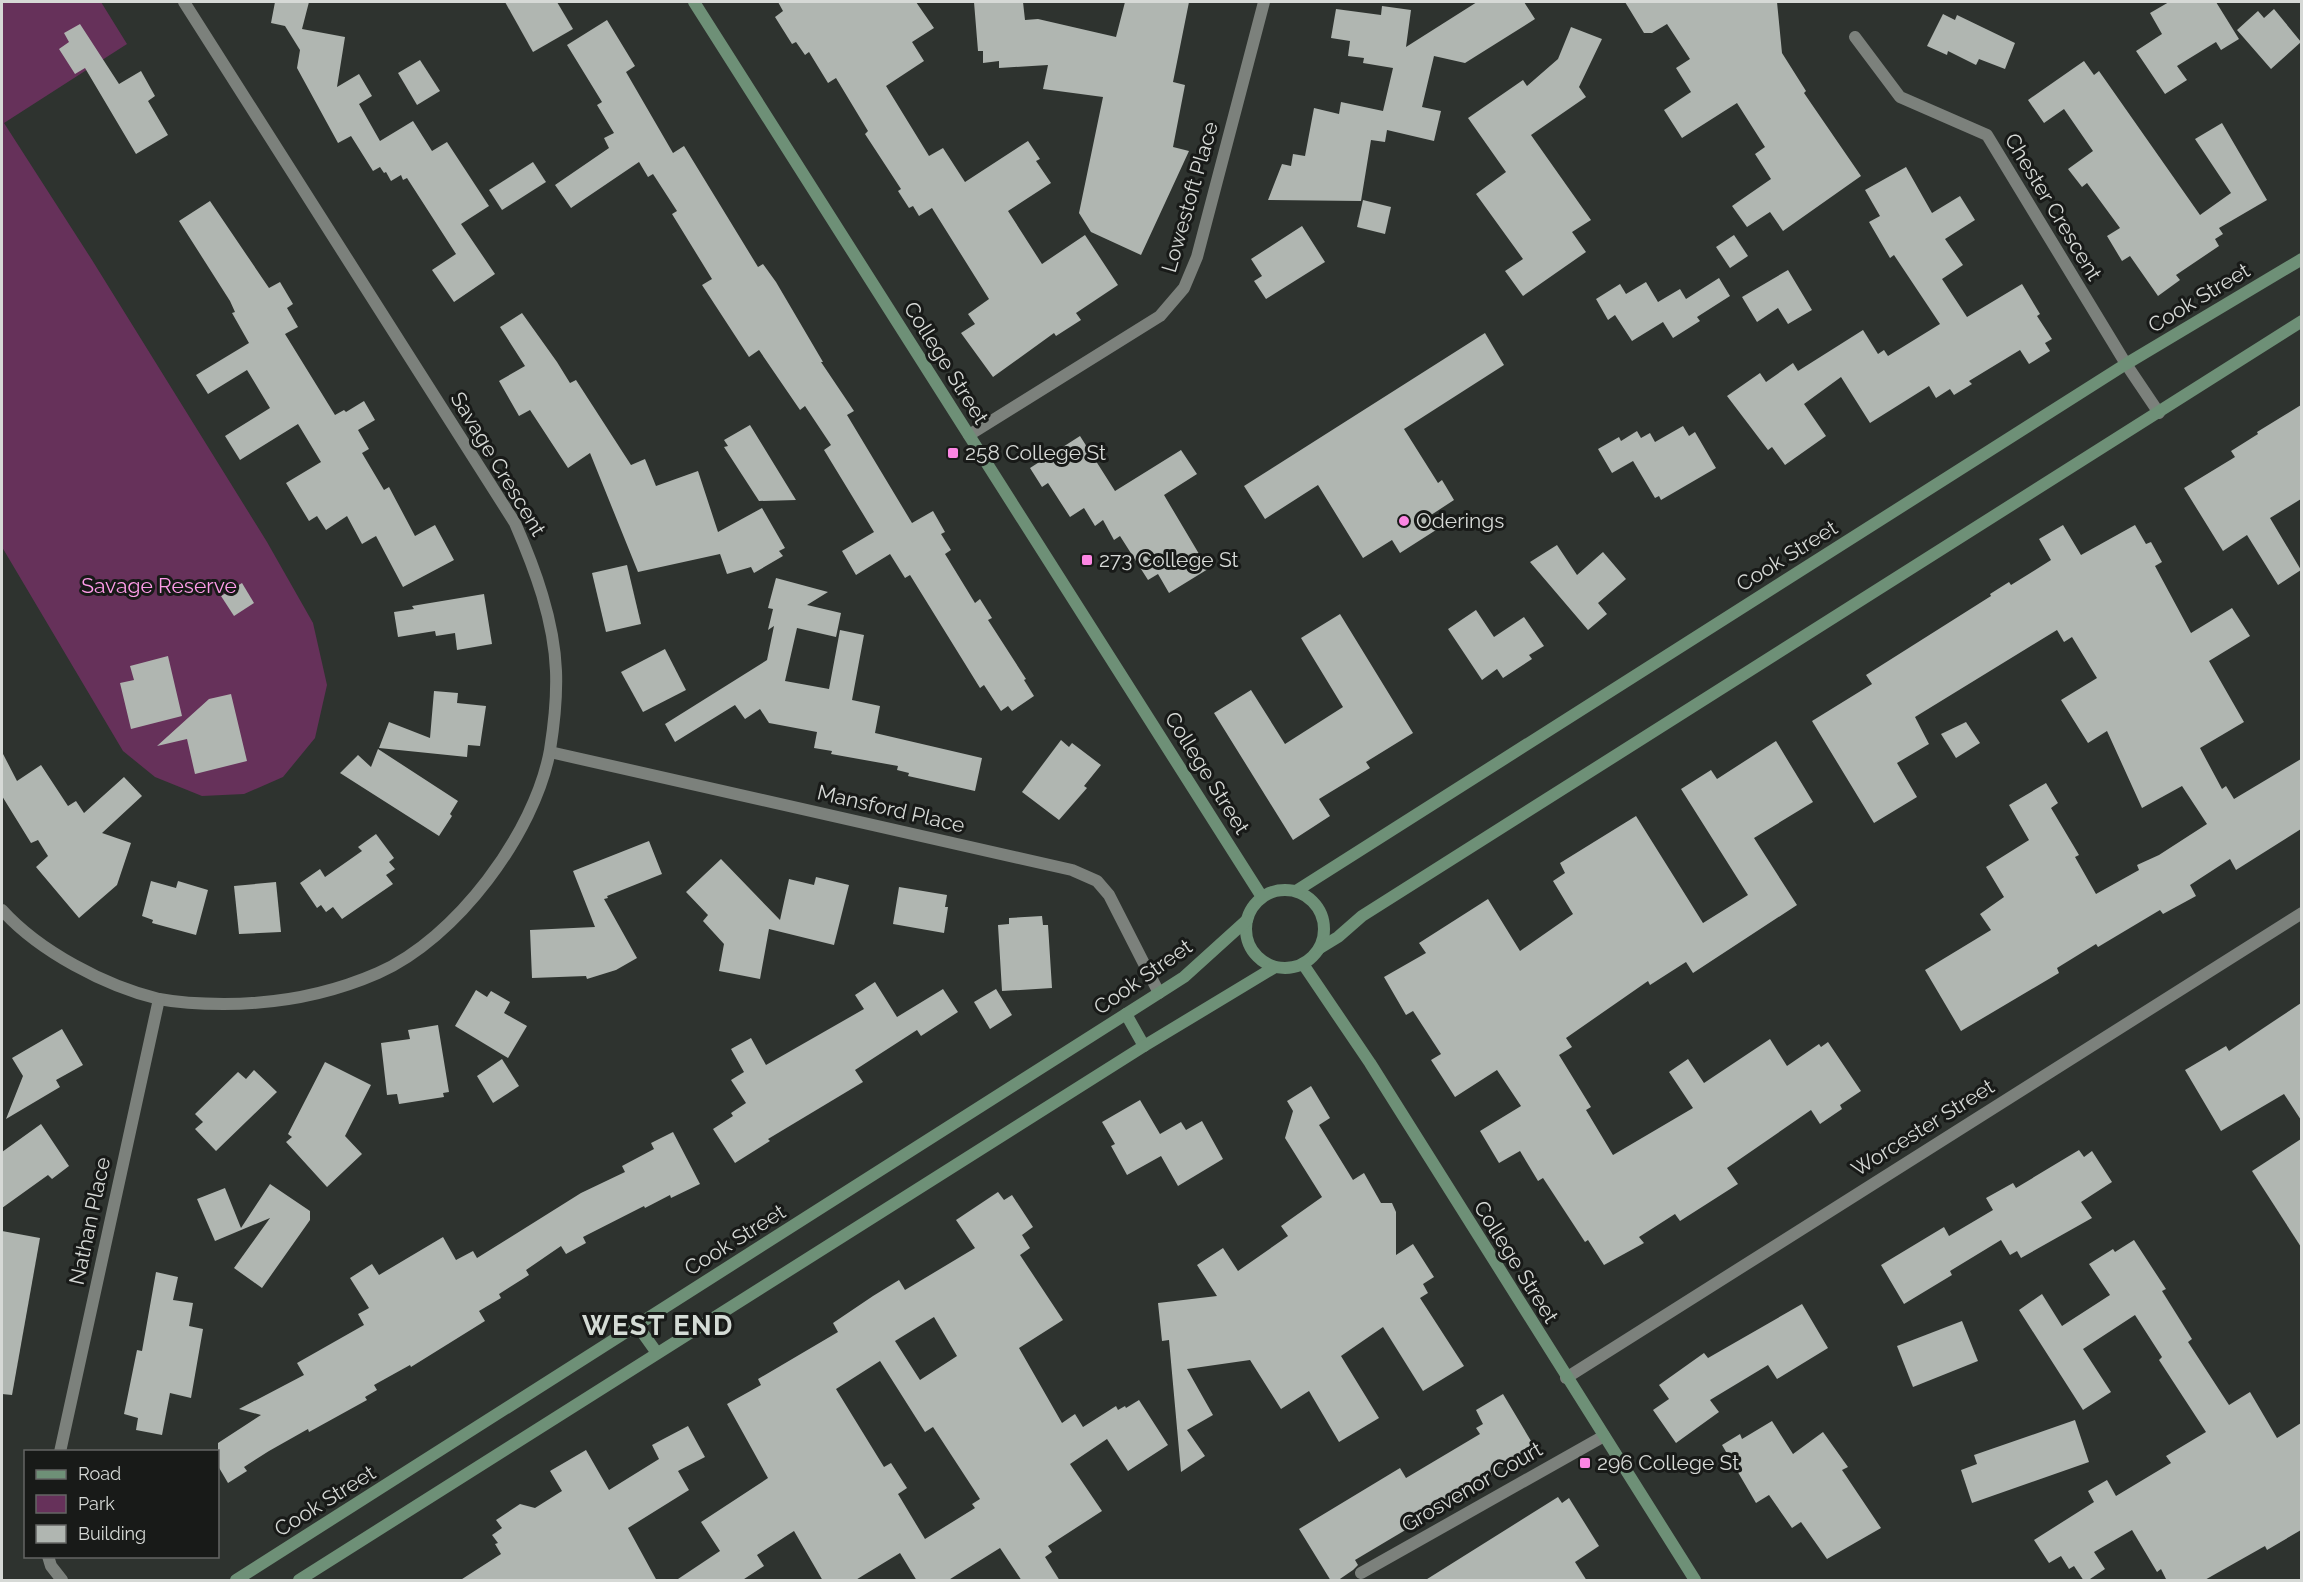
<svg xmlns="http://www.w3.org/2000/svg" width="2303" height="1582" font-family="Raleway,sans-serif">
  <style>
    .green { fill: #66315a }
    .building { fill: #b0b6b1; fill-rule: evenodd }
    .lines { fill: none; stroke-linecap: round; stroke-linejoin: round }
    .street { stroke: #7c817c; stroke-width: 12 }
    .secondary { stroke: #6e9077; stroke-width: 12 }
    .poi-dot { fill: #fc86e3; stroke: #181a18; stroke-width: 2 }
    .labels { text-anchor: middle; stroke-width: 6; stroke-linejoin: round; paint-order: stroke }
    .street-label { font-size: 21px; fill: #d6d9d6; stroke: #181a18 }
    .poi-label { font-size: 21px; fill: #d6d9d6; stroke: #181a18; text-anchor: start }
    .park-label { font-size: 21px; fill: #fe9ce8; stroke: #181a18 }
    .district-label { font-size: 27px; font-weight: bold; letter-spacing: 1.5px; fill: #d4dbd5; stroke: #181a18 }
  </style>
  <rect width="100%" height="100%" fill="#2e332f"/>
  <path class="green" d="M2,2H101L127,44L4,123L92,260L267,542L313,623L327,685L315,738L283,777L244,794L202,796L155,777L123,751L2,547Z"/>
  <g class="building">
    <path d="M275,2H309L302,29L345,37L337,87L359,74L372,96L359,104L380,141L413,121L432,151L447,142L489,206L461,224L495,274L454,302L432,270L456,254L407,178L403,180L401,175L391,181L386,172L384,173L380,167L373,171L351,136L338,143L297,68L300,50L285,26L271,23Z"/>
    <path d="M505,2H557L573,29L533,52Z"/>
    <path d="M778,2H916L934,28L912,42L924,61L886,86L929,156L943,148L965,182L1028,141L1040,159L1036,161L1051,183L1008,211L1042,264L1085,235L1118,285L1076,313L1081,320L1056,336L1054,333L993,377L961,333L975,324L968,314L989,299L932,208L919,216L913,206L909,208L898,191L901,189L865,134L868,131L836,78L828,83L809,52L805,55L796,42L792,44L775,17L783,11Z"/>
    <path d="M974,2H1023L1025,20L1038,19L1116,37L1125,2H1189L1173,82L1185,85L1173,147L1189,151L1141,255L1091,232L1079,213L1103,97L1043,89L1048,65L999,68V61L983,63V51H978Z"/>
    <path d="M1477,2H1524L1535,19L1465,63L1434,56L1422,107L1441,111L1434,141L1387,130L1385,142L1371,140L1361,201L1268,200L1282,164L1291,166L1293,154L1305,156L1314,108L1339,114L1341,102L1383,111L1393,68L1363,63L1364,58L1348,56L1350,41L1331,38L1336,9L1381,15L1382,6L1411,10L1406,47Z"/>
    <path d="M1625,2H1777L1782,53L1806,91L1804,93L1861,176L1783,231L1770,212L1747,227L1732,206L1771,179L1755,154L1765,147L1737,103L1682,138L1664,110L1691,92L1676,68L1690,59L1667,24L1652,33H1644Z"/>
    <path d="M2169,2H2216L2239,39L2221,50L2216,42L2177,66L2187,80L2165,94L2136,51L2162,34L2150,13Z"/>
    <path d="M2274,9L2301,42L2271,69L2237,30L2258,11L2264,18Z"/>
    <path d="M1943,14L1955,20L1957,15L2015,43L2005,69L1979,59L1976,65L1948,51L1947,55L1927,46Z"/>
    <path d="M607,20L635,66L626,72L673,153L684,146L758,267L763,264L776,282L823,362H821L854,411L847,415L912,523L933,511L945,532L941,534L951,550L945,554L975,603L980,599L992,618L988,620L1026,679L1024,680L1034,696L1012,711L1008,706L1001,711L984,685L980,688L910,575L905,578L890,554L856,575L842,551L874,532L824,450L831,445L805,406L800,410L759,350L749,357L702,285L712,279L672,214L677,211L653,174L648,177L639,162L571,208L555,185L609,148L604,138L614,133L597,105L602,102L567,45Z"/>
    <path d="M80,24L119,84L141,71L155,96L148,101L168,135L136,154L85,68L75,74L59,49L69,42L64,33Z"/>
    <path d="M1571,27L1602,39L1579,87L1586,97L1531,135L1591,220L1572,232L1586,252L1523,296L1505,271L1523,259L1476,194L1506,172L1468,118L1523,80L1527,86L1558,59Z"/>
    <path d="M420,60L440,91L417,105L398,73Z"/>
    <path d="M2084,61L2094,75L2099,71L2200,215L2231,193L2195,139L2222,123L2267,200L2219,228L2223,234L2215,239L2219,246L2176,275L2180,280L2158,296L2130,256L2122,261L2107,236L2120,228L2087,183L2082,187L2068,169L2093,151L2064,109L2044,123L2028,100Z"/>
    <path d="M533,162L546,182L502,210L489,190Z"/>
    <path d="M1906,167L1932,213L1960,196L1975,220L1945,239L1963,265L1942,279L1967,317L2022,284L2040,314L2037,316L2052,339L2045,343L2050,351L2029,364L2020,350L1969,381L1972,384L1954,395L1950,389L1936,398L1929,386L1870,423L1841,377L1804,404L1826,436L1785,465L1772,447L1768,450L1727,396L1760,373L1766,382L1793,363L1798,371L1863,330L1878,354L1884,350L1888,356L1940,324L1894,255L1890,258L1869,222L1880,216L1865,190Z"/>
    <path d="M1363,200L1391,207L1385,234L1357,227Z"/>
    <path d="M210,201L269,288L280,282L293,304L287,308L298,327L285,334L335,415L344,410L346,412L364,401L375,420L358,430L369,449L362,453L384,490L389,487L415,536L435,525L454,560L403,587L376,536L362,544L347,516L326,530L317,516L309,521L286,483L321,462L298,424L240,460L225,436L270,408L247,370L208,394L196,375L249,343L232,313L235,312L230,301L179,221Z"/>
    <path d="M1302,226L1325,262L1266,299L1254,281L1262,276L1251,259Z"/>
    <path d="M1734,235L1748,256L1730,268L1716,247Z"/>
    <path d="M1788,270L1812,310L1788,324L1778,308L1757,322L1742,297Z"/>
    <path d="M1719,278L1730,296L1697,317L1700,321L1673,338L1663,322L1632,341L1615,315L1608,320L1596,299L1620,284L1626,294L1646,282L1658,302L1680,289L1686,299Z"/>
    <path d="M522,313L557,362L570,383L576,380L631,465L645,459L656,486L698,471L718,532L762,508L785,548L779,551L783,556L754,573L751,567L727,574L720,554L638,572L590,453L568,468L530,410L519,416L499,381L525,366L500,327Z"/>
    <path d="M1485,333L1504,365L1404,429L1438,483L1442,480L1454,500L1428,517L1436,530L1400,553L1392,540L1363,558L1318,485L1265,519L1244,486Z"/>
    <path d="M2301,405V499L2270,518L2301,570L2278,585L2247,535L2223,551L2184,488L2235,457L2231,451L2258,434L2257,432Z"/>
    <path d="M750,425L796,500L759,501L724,447L728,446L724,440Z"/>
    <path d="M1683,426L1689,436L1695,432L1716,468L1661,500L1659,496L1655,498L1633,461L1612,473L1598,449L1619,437L1621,441L1637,431L1641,438L1650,433L1655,442Z"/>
    <path d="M1080,436L1115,491L1181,450L1197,474L1164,495L1208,569L1169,593L1158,574L1148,580L1120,536L1114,540L1103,520L1095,526L1084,508L1070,517L1048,483L1042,487L1030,468Z"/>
    <path d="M2063,525L2081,555L2135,525L2146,544L2151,542L2162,562L2155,566L2191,633L2232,608L2250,636L2209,661L2244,722L2200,748L2222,789L2226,786L2234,799L2301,759V829L2236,870L2230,859L2190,885L2196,896L2163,914L2160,910L2098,947L2096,944L2057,968L2059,973L1961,1031L1925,970L1991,930L1980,914L2004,897L1986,867L2029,840L2009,805L2046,783L2058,803L2051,808L2079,855L2075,857L2096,894L2139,870L2137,865L2159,855L2207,824L2182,786L2142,808L2107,731L2088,743L2061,700L2097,678L2072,637L2064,642L2057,630L1915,717L1929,744L1897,763L1917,797L1874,823L1812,721L1872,684L1866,675L1991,596L1990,594L2009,582L2011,585L2051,560L2039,539Z"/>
    <path d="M1557,545L1577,575L1603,552L1626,579L1598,603L1607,614L1588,630L1530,562Z"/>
    <path d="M627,565L641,624L606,632L592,573Z"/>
    <path d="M776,578L828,592L807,605L841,613L836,637L797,628L785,681L829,689L840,630L864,635L852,700L880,706L875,733L982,758L975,791L908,776L909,773L897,770L898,766L831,754L832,751L814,748L817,732L769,723L760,709L745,719L735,705L675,742L665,724L767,660L774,626L768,630L773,609L768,608Z"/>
    <path d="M242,583L254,603L234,616L221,596Z"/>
    <path d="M484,594L492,644L457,650L455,633L436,636L435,631L398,637L394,612L414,609L412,606Z"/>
    <path d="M1476,610L1494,637L1524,617L1544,646L1529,655L1532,659L1503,678L1497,669L1482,680L1448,629Z"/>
    <path d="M1340,614L1413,733L1366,762L1370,768L1319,799L1330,816L1293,840L1214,713L1251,690L1285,744L1343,707L1301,638Z"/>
    <path d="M665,649L686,690L643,712L621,672Z"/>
    <path d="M168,656L182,716L131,729L120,683L134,680L130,666Z"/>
    <path d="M434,691L458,693L457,703L486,706L480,746L468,745L467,757L379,748L389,722L430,738Z"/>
    <path d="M231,694L247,761L195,774L187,739L157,746L209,699Z"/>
    <path d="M1966,722L1980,743L1956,758L1941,734Z"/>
    <path d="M1061,740L1069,747L1072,743L1101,765L1084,786L1087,788L1059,820L1022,792Z"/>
    <path d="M1776,741L1813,802L1754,838L1797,905L1693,973L1686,962L1650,985L1648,981L1566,1038L1572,1047L1559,1055L1591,1107L1586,1110L1613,1155L1693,1108L1669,1072L1688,1059L1704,1083L1770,1039L1787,1066L1819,1044L1821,1047L1828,1042L1861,1091L1840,1105L1842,1109L1820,1124L1811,1110L1727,1168L1738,1184L1680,1221L1675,1214L1639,1237L1644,1243L1604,1265L1588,1240L1585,1242L1543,1178L1538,1181L1520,1151L1499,1163L1480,1131L1521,1106L1497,1070L1455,1097L1431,1060L1441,1054L1413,1011L1406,1015L1384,977L1426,953L1419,943L1488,899L1520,951L1573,914L1553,881L1565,873L1560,863L1636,816L1703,923L1748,895L1681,789L1711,770L1717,779Z"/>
    <path d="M378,749L458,801L450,814L452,816L439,836L340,773L358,755L371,767Z"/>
    <path d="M2,752L17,781L41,765L68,806L76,801L84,813L124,777L142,796L102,833L131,843L117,885L79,918L36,867L48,856L38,840L31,843L2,796Z"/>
    <path d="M376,834L394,858L389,862L395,869L386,875L393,884L342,919L333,907L326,912L321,905L317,908L300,883L320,869L325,877L362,851L358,847Z"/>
    <path d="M649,841L662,874L607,896L608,898L604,899L637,958L616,970L587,979L586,976L532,978L530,930L595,927L573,871Z"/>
    <path d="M721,859L780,920L789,879L814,885L816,877L849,885L834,945L769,929L760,979L719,971L724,944L703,921L708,915L686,892Z"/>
    <path d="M151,881L176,888L178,881L208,890L196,935L152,923L153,920L142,916Z"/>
    <path d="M276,882L281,932L239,934L234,886Z"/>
    <path d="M899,887L947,895L945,907H948L944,933L893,924Z"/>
    <path d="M1042,916L1043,925H1048L1052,988L1002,991L998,925L1009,924V918Z"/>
    <path d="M875,982L897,1017L943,989L958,1012L921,1036L917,1030L855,1070L863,1082L768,1139L770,1141L735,1163L713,1129L733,1116L731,1113L746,1103L731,1080L744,1072L731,1049L751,1038L766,1065L864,1009L855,995Z"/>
    <path d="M996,989L1012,1015L990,1029L974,1002Z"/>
    <path d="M476,990L487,997L491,991L510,1002L504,1013L527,1026L508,1058L455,1026Z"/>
    <path d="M2301,1003V1120L2284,1094L2221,1131L2185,1070L2226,1046L2229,1051Z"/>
    <path d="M438,1025L449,1092L443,1093L444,1097L399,1104L397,1094L387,1095L381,1043L410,1039L408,1030Z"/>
    <path d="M62,1029L83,1065L56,1080L60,1087L6,1119L23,1076L12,1058Z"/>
    <path d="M502,1059L519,1086L493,1103L477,1076Z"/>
    <path d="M325,1062L371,1085L345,1136L362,1154L327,1187L286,1142L292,1137L288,1134Z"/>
    <path d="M254,1070L277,1092L216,1151L195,1129L203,1122L195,1114L238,1072L246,1079Z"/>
    <path d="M1311,1086L1330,1118L1319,1125L1353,1180L1364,1173L1381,1203H1392L1396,1212V1255L1413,1244L1434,1277L1423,1284L1428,1293L1420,1298L1464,1366L1423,1391L1383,1327L1341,1356L1379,1418L1339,1442L1309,1391L1281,1409L1250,1360L1187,1369L1213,1415L1187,1430L1205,1456L1181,1472L1169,1340L1162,1341L1158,1303L1217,1296L1197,1265L1223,1248L1238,1271L1288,1236L1281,1226L1322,1197L1285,1138L1293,1111L1287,1101Z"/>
    <path d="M1140,1100L1160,1134L1181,1122L1186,1130L1202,1121L1223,1159L1178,1186L1161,1156L1127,1175L1111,1146L1115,1144L1102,1122Z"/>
    <path d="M41,1124L69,1166L52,1179L48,1175L2,1208V1152Z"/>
    <path d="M673,1132L700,1184L671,1198L670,1195L645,1208L644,1206L583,1237L586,1243L566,1254L561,1246L526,1270L529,1275L499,1294L501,1298L479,1311L485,1321L411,1367L410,1365L374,1385L377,1390L365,1397L367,1400L309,1432L308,1429L269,1451L244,1467L247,1471L228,1483L218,1466V1443L261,1415L239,1409L304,1375L297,1363L364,1325L358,1314L369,1308L350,1278L372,1264L379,1275L443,1237L456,1260L473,1251L477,1258L581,1193L625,1172L622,1166L654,1149L651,1143Z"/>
    <path d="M2301,1139V1247L2252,1171Z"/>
    <path d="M2079,1150L2084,1157L2092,1151L2112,1182L2081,1202L2092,1218L2021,1258L2017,1251L2010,1255L2001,1240L1950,1271L1952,1275L1904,1304L1881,1265L1944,1227L1949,1236L1993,1210L1986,1198L2013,1183L2016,1188Z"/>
    <path d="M270,1184L310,1211V1220L262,1288L234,1268L270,1218L215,1241L197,1199L225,1188L241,1228Z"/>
    <path d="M998,1192L1004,1200L1012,1195L1033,1227L1022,1235L1030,1248L1020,1255L1063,1320L1019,1348L1062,1423L1075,1414L1083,1427L1116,1406L1118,1410L1125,1406L1126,1408L1139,1400L1168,1445L1128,1471L1107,1439L1070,1464L1102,1511L1048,1546L1052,1552L1045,1557L1060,1581H1022L1000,1548L947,1581H917L900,1553L854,1581H823L794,1531L757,1555L764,1566L741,1581H675L720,1551L701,1522L768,1478L727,1404L761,1385L758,1379L838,1332L833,1323L873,1296L899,1280L905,1290L975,1248L956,1220ZM934,1317L957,1356L920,1380L895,1341ZM880,1361L925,1432L933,1427L980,1499L972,1504L975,1508L925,1539L898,1494L907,1488L891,1463L884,1467L836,1389Z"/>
    <path d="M2,1231L40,1238L12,1395L2,1394Z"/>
    <path d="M2134,1240L2166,1289L2162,1291L2192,1339L2188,1342L2229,1405L2250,1392L2277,1438L2301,1423V1530L2267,1550L2265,1546L2203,1581H2167L2161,1569L2157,1572L2132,1530L2094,1552L2105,1569L2087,1581H2084L2074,1566L2069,1569L2061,1556L2049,1563L2034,1540L2094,1502L2088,1491L2107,1480L2116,1496L2171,1463L2166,1456L2206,1432L2159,1360L2162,1357L2135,1315L2083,1349L2111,1392L2083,1410L2019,1310L2042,1294L2062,1326L2110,1295L2089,1264L2113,1249L2115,1252Z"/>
    <path d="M156,1272L178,1277L173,1300L193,1303L189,1326L203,1329L191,1398L170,1393L162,1435L136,1430L138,1418L124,1414L137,1350L142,1351Z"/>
    <path d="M1802,1304L1828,1348L1777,1379L1768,1365L1710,1400L1719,1412L1676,1443L1653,1410L1669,1399L1659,1385L1704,1353L1708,1358Z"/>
    <path d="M1962,1321L1978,1361L1913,1387L1897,1346Z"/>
    <path d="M1503,1394L1534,1446L1495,1470L1496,1472L1428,1513L1429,1516L1355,1560L1358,1565L1353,1570L1337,1581H1331L1299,1529L1400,1468L1406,1478L1480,1434L1476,1428L1483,1424L1476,1410Z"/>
    <path d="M2075,1420L2089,1462L1972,1503L1961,1470L1977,1464L1974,1455Z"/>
    <path d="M1772,1421L1793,1454L1823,1432L1848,1467L1842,1470L1881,1528L1827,1559L1801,1522L1792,1528L1769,1495L1756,1503L1722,1445L1740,1434L1742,1439Z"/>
    <path d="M688,1426L705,1457L678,1471L689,1490L628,1528L657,1581H459L501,1554L495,1544L498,1543L492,1535L502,1528L496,1520L520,1504L535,1508L562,1491L550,1471L586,1450L609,1490L659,1459L652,1445Z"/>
    <path d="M1558,1497L1562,1503L1569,1498L1599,1546L1575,1562L1587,1581H1424Z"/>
  </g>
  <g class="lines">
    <g class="street">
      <path d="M1855,37L1900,97L1987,135L2126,364L2159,413"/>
      <path d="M969,435L1160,316L1184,288L1197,257L1264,2"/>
      <path d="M550,752L1072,870L1097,881L1109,895L1159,993"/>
      <path d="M2,910C39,951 105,986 159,999C180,1003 202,1004 224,1004C276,1004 330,994 378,973C456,939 535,833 550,750C554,725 557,697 556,671C554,620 535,569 515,523L184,2"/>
      <path d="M1566,1378L2302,913"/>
      <path d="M60,1452L159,999"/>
      <path d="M48,1556L51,1566L62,1580"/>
      <path d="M1361,1573L1604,1436"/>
    </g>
    <g class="secondary">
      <path d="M694,2L1262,897"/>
      <circle cx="1285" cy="929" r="39"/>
      <path d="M1296,891L2126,364L2302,259"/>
      <path d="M1320,948L1338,937L1362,916L2302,321"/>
      <path d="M1303,964L1370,1063L1695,1580"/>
      <path d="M1126,1014L1144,1046"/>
      <path d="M637,1325L657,1353"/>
      <path d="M236,1580L1159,993L1184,977L1247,920"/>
      <path d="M299,1580L1144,1046L1275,967"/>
    </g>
  </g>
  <g class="poi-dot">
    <rect x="947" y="447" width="12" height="12" rx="3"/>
    <circle cx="1404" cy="521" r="6"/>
    <rect x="1081" y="554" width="12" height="12" rx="3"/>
    <rect x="1579" y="1457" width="12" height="12" rx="3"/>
  </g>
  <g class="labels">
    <g class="street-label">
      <text transform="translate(1190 197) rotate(-74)" y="7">Lowestoft Place</text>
      <text transform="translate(2053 207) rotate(59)" y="7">Chester Crescent</text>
      <text transform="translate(2199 298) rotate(-31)" y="7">Cook Street</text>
      <text transform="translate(946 363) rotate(58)" y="7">College Street</text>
      <text transform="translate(498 464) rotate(59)" y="7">Savage Crescent</text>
      <text transform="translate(1787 556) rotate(-32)" y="7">Cook Street</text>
      <text transform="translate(1207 773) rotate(58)" y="7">College Street</text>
      <text transform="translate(891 809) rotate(13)" y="7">Mansford Place</text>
      <text transform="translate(1143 977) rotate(-35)" y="7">Cook Street</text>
      <text transform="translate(1923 1128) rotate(-32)" y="7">Worcester Street</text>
      <text transform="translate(90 1221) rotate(-78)" y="7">Nathan Place</text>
      <text transform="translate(735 1240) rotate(-32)" y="7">Cook Street</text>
      <text transform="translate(1516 1262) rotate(58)" y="7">College Street</text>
      <text transform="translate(1472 1487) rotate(-30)" y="7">Grosvenor Court</text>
      <text transform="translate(325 1501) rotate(-32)" y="7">Cook Street</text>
    </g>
    <g class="poi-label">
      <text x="965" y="460">258 College St</text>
      <text x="1416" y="528">Oderings</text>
      <text x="1099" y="567">273 College St</text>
      <text x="1597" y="1470">296 College St</text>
    </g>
    <g class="park-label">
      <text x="159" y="593">Savage Reserve</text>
    </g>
    <g class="district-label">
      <text x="658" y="1335">WEST END</text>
    </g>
  </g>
  <rect width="2303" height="1582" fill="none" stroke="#d6d9d6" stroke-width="6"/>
  <rect x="24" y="1450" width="195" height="108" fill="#181a18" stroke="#646664" stroke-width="1.5"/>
  <rect x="36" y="1470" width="30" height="9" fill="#6e9077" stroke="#646664" stroke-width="1.5"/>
  <text x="78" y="1480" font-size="18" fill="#d6d9d6">Road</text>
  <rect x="36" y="1495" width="30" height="18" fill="#66315a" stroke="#646664" stroke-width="1.5"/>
  <text x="78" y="1510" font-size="18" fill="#d6d9d6">Park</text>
  <rect x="36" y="1525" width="30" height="18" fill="#b0b6b1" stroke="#646664" stroke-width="1.5"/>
  <text x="78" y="1540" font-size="18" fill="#d6d9d6">Building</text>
</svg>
